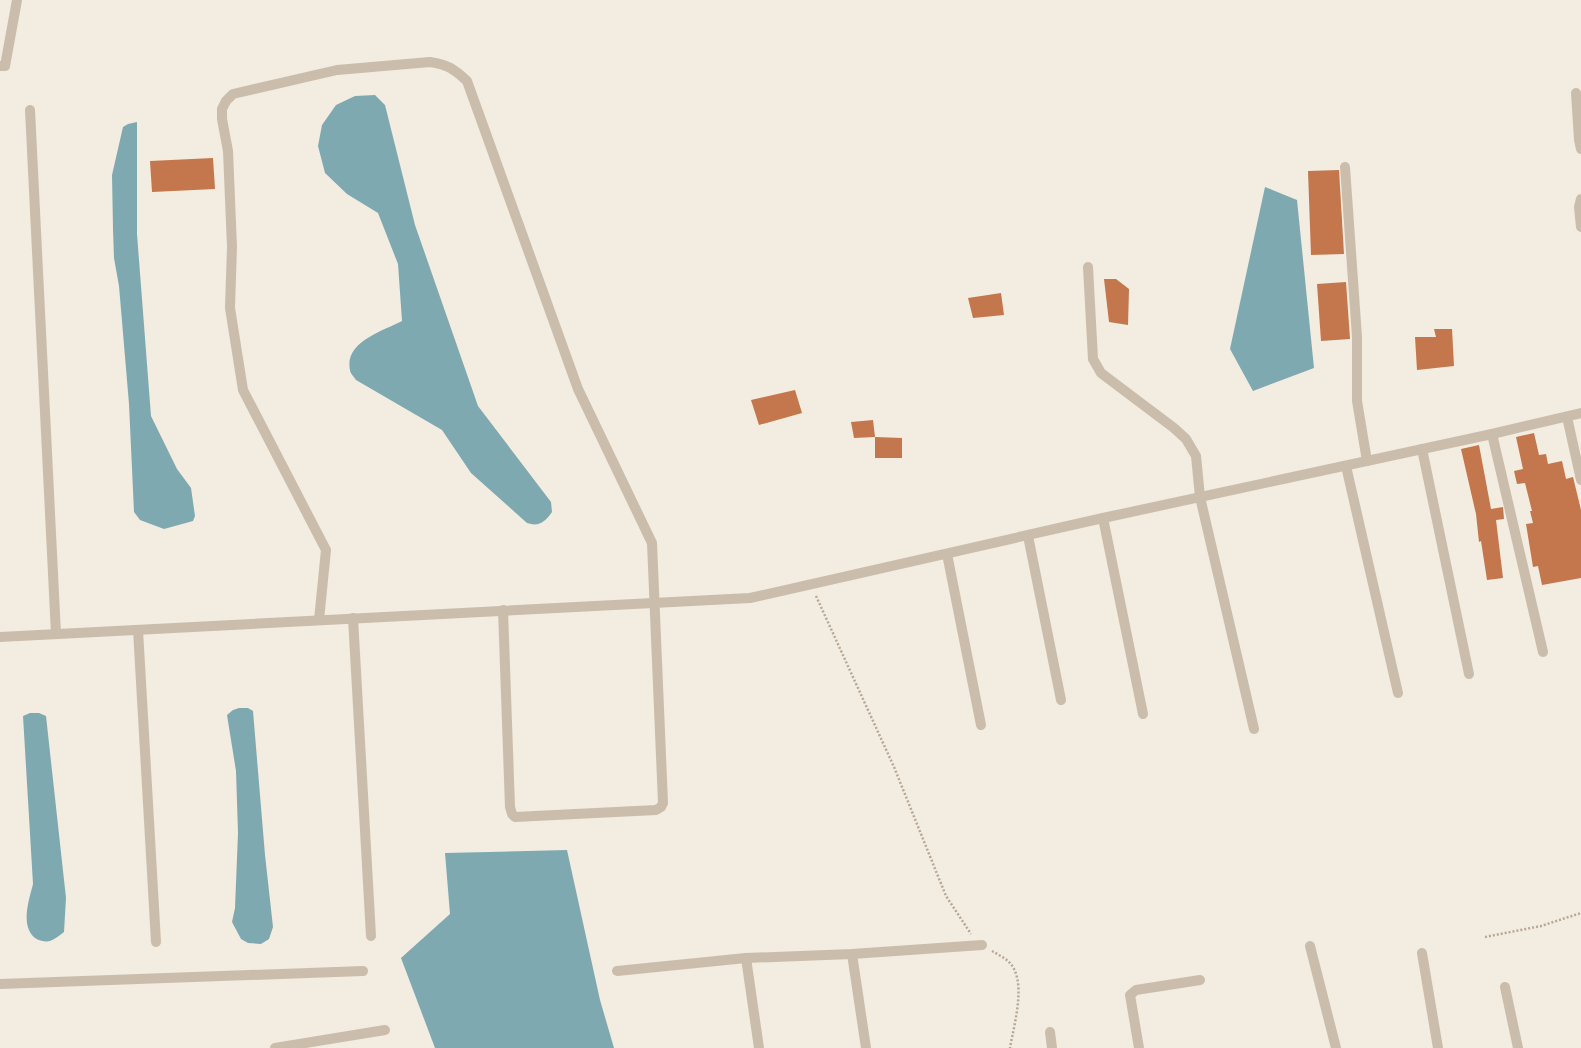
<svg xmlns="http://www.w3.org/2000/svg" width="1581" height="1048" font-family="Arial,sans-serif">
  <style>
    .water { fill: #7fa9b0 }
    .building { fill: #c4764c }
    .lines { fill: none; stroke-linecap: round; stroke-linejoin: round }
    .path { stroke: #b7a795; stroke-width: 2.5; stroke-dasharray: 2 2; stroke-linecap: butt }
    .minor { stroke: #cbbdab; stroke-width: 10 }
  </style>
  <rect width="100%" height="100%" fill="#f3ece0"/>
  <g class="water">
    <path d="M375,95L385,105L415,225L478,406L551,502L552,512C545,522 539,527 527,523L471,473L442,430L356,380C354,377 350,373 350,370C344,342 383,331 402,321L398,264L378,213L347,194L325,173L318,146L322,125L336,105L355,96Z"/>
    <path d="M137,122V234L151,416L177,469L191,488L195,516L193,521L164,529L140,520L134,512L129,404L119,286L114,258L113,229L112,175L123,127L128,124Z"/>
    <path d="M1265,187L1297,200L1314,368L1253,391L1230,349Z"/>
    <path d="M239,708H248L253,711L265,855L273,927L269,939L261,944L248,943L241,939L232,922L235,908L238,833L236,771L227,715L233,710Z"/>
    <path d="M30,713H39L46,716L66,898L64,932C60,935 55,939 50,941C46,942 39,941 35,938C20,926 29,900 33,884L23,716Z"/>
    <path d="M567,850L600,1000L614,1048H435L401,958L450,914L445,853Z"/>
  </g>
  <g class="building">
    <path d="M213,158L215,189L152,192L150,161Z"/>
    <path d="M1339,170L1344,254L1311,255L1308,171Z"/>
    <path d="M1104,279H1116L1129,289L1128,325L1109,322Z"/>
    <path d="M1346,282L1350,339L1321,341L1317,284Z"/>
    <path d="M1001,293L1004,315L973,318L968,298Z"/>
    <path d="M1434,329H1452L1454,366L1417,370L1415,337H1436Z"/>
    <path d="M795,390L802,413L759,425L751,400Z"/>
    <path d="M873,420L875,437L854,438L851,422Z"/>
    <path d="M1534,433L1539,455L1546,454L1548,464L1562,461L1566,479L1573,477L1581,510V578L1542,585L1538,566L1533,567L1526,524L1533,523L1530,511H1532L1525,483L1517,484L1514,471L1523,469L1516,437Z"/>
    <path d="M875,437L902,438V458H875Z"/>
    <path d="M1479,445L1491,509L1503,507L1504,519L1496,520L1503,578L1487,580L1481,541L1479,542L1476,514L1461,449Z"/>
  </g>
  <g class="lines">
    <g class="path">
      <path d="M816,596L894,767L946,896L971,934"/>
      <path d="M1485,937L1541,926L1581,913"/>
      <path d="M992,951C997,954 1003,957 1008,961C1028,979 1014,1024 1010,1048"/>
    </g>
    <g class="minor">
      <path d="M0,66H5L17,0"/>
      <path d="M1576,93L1579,140L1581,149"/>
      <path d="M30,110L56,634"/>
      <path d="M1345,167L1357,337V401L1367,461"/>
      <path d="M1581,199L1579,207L1581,227"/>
      <path d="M1088,267L1093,359L1101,373L1174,428L1186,439L1196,456L1200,497L1254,729"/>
      <path d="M1567,417L1581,480"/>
      <path d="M1492,434L1543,652"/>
      <path d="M1422,449L1469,674"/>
      <path d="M1346,466L1398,693"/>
      <path d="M1103,518L1143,714"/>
      <path d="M1028,536L1061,700"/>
      <path d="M947,554L981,725"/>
      <path d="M353,618L371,936"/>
      <path d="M319,620L326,550L243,390L230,308L232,247L228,151L222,119V109L226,101L233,94L337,70L430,62C448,65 453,68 467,81L578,389L652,543L663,803L661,807L656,810L515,817L512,814L510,807L503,610"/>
      <path d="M138,630L156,942"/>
      <path d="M0,637L750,598L1103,518L1492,434L1581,413"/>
      <path d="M1310,946L1336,1048"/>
      <path d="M1422,953L1438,1048"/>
      <path d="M852,954L866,1048"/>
      <path d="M746,958L759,1048"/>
      <path d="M617,971L746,958L852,954L982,945"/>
      <path d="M0,984L363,971"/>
      <path d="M1505,987L1518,1048"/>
      <path d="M1050,1032L1052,1048"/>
      <path d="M275,1048L385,1030"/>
      <path d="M1139,1048L1130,995L1136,990L1200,980"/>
    </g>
  </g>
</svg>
